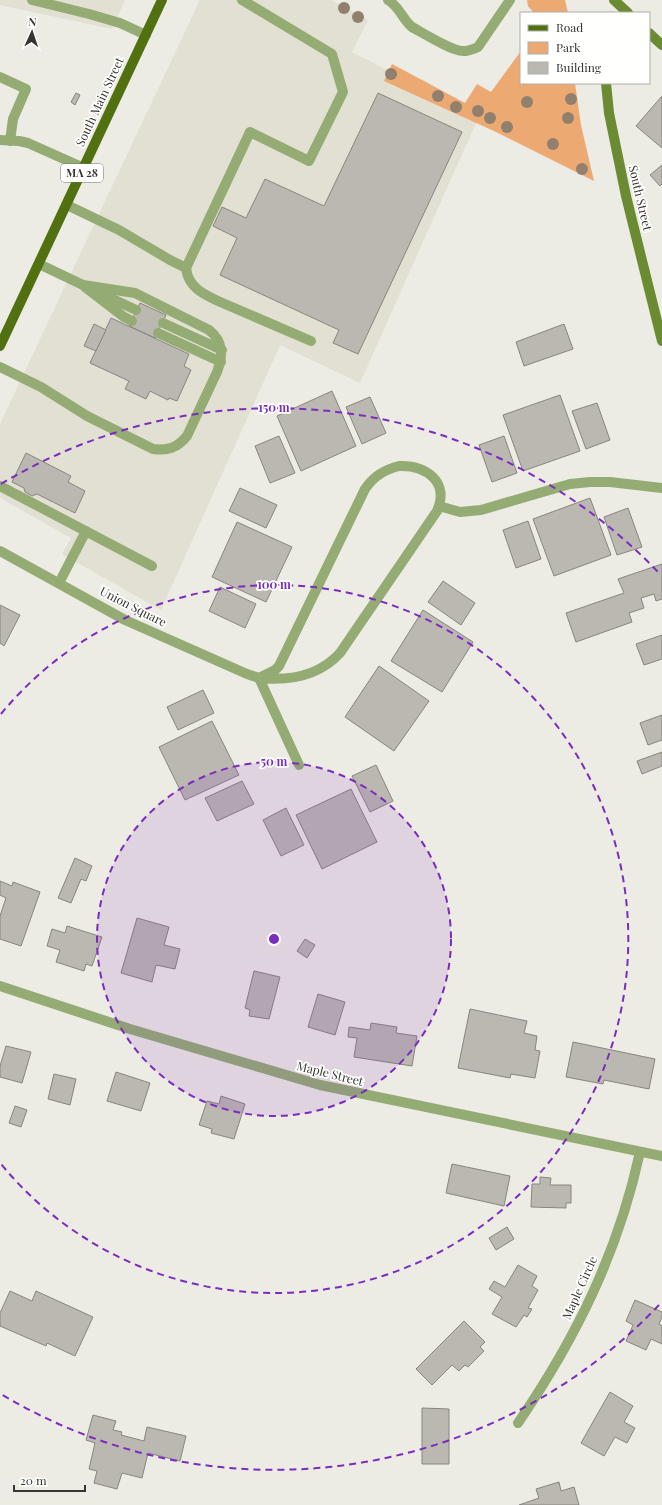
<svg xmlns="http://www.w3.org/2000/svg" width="662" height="1505" font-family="'Playfair Display',serif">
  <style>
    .built { fill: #e1e0d2 }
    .green { fill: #ecaa72 }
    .building { fill: #bbb8b1; stroke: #88857f }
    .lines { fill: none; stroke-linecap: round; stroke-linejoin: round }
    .lane { stroke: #94ac74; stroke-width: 10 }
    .street { stroke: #94ac74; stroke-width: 10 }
    .secondary { stroke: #6a8b32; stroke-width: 10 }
    .primary { stroke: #517111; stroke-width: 10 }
    .tree { fill: #91806d }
    .ring { fill: none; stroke: #7b2cbf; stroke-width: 2; stroke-dasharray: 7 5 }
    .labels { text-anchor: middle; stroke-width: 3.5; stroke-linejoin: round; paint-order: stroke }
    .shield { fill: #fffffe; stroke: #72726f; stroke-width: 1 }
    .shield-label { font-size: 11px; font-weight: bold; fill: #353532 }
    .street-label { font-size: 12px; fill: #353532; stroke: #fffffe }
    .centre { fill: #7b2cbf; stroke: #fffffe; stroke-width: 2 }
    .ring-label { font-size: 12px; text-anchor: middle; font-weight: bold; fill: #7b2cbf; stroke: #fffffe; stroke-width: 3.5; stroke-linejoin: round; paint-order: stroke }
  </style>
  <rect width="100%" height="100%" fill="#ecebe4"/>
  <g class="built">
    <path d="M0,0H125L112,29L0,5Z"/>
    <path d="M200,0H331L368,20L352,52L416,85L422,79L480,114L360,383L280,345L161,610L62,554L71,538L0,498V424Z"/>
  </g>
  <g class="green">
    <path d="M527,0H565L568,13H534L528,6Z"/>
    <path d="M521,51V83H575L581,125L594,181L496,132L384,81L392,64L465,103L477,84L491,92Z"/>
  </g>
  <g class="building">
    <path d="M76,93L80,95L75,105L71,102Z"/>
    <path d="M378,93L462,132L358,354L333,343L339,330L220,275L237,238L213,226L222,207L246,218L265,179L324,206Z"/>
    <path d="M662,96V148L636,126Z"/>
    <path d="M662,165V184L660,186L650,175Z"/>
    <path d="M140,303L166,315L155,338L129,326Z"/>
    <path d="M111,318L189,354L184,366L191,370L177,401L169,398L168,400L150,391L146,399L125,389L129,381L90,363Z"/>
    <path d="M94,324L106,330L96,351L84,346Z"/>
    <path d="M564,324L573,349L524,366L516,342Z"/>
    <path d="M332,391L356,446L301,471L277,416Z"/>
    <path d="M560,395L580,451L523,471L503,415Z"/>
    <path d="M370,397L386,433L362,444L346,407Z"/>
    <path d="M597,403L610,440L586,449L572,411Z"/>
    <path d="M279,436L295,473L270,483L255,446Z"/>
    <path d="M504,436L517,473L492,482L479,445Z"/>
    <path d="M26,453L71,476L68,482L85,491L75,513L37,494L32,496L25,492L24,488L12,482Z"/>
    <path d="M240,488L277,505L266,528L229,511Z"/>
    <path d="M590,498L611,555L554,576L533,519Z"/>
    <path d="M628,508L642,547L617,555L604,517Z"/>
    <path d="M528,521L541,559L516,568L503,530Z"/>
    <path d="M237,522L292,547L266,602L212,577Z"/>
    <path d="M662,564V599L656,601L654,594L641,598L644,608L629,613L632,622L576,642L566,613L624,593L618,579Z"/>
    <path d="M443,581L475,603L461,625L428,602Z"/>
    <path d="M220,587L256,604L245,628L209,611Z"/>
    <path d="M0,605L20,615L4,646L0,643Z"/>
    <path d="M423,610L473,642L442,692L391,661Z"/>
    <path d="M662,635V659L644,665L636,644Z"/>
    <path d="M379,666L429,701L394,751L345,717Z"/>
    <path d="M203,690L214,713L178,730L167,707Z"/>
    <path d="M662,715V740L648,745L640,723Z"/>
    <path d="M212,721L239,775L185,800L159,747Z"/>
    <path d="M662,752V766L642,774L637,761Z"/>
    <path d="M376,765L393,801L370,812L352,776Z"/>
    <path d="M242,781L254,804L217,821L205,798Z"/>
    <path d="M351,789L377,842L322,869L296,815Z"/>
    <path d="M286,808L304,845L281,856L263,820Z"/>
    <path d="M75,858L92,866L86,881L81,879L71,903L58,898Z"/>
    <path d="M0,881L12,886L13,882L40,892L21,946L0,939V916L6,898L0,895Z"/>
    <path d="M137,918L169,927L164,945L180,949L175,969L156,965L152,982L121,973Z"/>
    <path d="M67,926L102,937L92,966L86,964L84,971L56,962L60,950L47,946L52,929L65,933Z"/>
    <path d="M305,939L315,945L307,958L297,951Z"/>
    <path d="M254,971L280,977L269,1019L249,1016L250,1010L245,1008Z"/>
    <path d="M318,994L345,1002L335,1035L308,1027Z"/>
    <path d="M470,1009L527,1021L524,1033L537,1036L535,1050L540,1051L535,1078L511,1074L510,1078L458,1068Z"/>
    <path d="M371,1023L397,1027L396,1033L417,1036L412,1066L354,1057L357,1038L348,1037L349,1027L370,1030Z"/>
    <path d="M573,1042L655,1059L649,1089L604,1080L603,1084L566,1077Z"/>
    <path d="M6,1046L31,1052L22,1083L0,1077V1066Z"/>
    <path d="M116,1072L150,1083L141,1111L107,1101Z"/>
    <path d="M54,1074L76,1079L70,1105L48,1099Z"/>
    <path d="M221,1096L245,1104L234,1139L211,1133L212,1129L199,1125L207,1101L219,1104Z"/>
    <path d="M15,1106L27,1110L21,1127L9,1123Z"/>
    <path d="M452,1164L510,1176L504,1206L446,1193Z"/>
    <path d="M540,1177L551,1178L550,1185H571V1203H566V1208L531,1207L532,1184H540Z"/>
    <path d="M507,1227L514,1239L496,1250L489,1238Z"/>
    <path d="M518,1265L537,1276L532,1286L538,1290L528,1308L532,1309L527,1317L524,1315L516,1327L492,1314L502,1297L489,1289L494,1281L505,1287Z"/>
    <path d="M10,1291L32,1301L36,1291L93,1317L75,1356L47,1343L46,1346L0,1326V1313Z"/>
    <path d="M635,1300L662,1312V1317L659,1324L662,1326V1344L651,1339L646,1350L626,1341L633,1325L626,1321Z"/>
    <path d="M464,1321L485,1342L480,1347L484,1351L468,1367L465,1365L459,1371L452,1365L432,1385L416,1369Z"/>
    <path d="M610,1392L633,1406L624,1422L635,1428L627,1443L615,1437L604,1456L581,1443Z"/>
    <path d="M422,1408L449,1409V1464H422Z"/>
    <path d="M93,1415L116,1421L113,1430L122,1432L121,1435L144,1441L147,1427L186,1436L180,1461L148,1453L142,1478L122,1473L117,1489L94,1483L97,1471L89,1469L95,1443L86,1440Z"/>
    <path d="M559,1482L561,1491L574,1487L579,1505H519L539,1498L536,1489Z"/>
  </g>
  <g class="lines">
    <g class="lane">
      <path d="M32,0L89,14L120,23L146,35"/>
      <path d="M388,0C400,7 402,19 412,27C423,33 452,51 463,51C469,51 473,49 478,47L510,0"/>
      <path d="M0,77L26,89L13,119L10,141"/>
      <path d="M0,140L19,141L28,143L84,168"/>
      <path d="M67,205L119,230L170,260L186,268L250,132L309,161L343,92L332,54L242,0"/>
      <path d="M186,268C188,287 203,294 218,301L311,341"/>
      <path d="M85,287L124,317L132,321"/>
      <path d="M100,293L136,310"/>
      <path d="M163,323L222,350"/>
      <path d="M158,333L221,362"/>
      <path d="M0,367L41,387L87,416L153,449C168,451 177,448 187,436L217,372C223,356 224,342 209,330L135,293L83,285L39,264"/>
      <path d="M399,466C426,465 450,482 437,511L340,653C319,676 288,681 259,678L275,670L279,666L365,489C374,476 384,470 399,466Z"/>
      <path d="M0,486L152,566"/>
      <path d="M439,506L460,512L481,510L570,484L590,482H610L662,488"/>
      <path d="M59,583L86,531"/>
      <path d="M259,678L299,765"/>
    </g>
    <g class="street">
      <path d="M0,551L125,620L247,674L259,678"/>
      <path d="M0,986L130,1029L320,1085L662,1156"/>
      <path d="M518,1423C576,1338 618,1253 640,1152"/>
    </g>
    <g class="secondary">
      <path d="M614,0L628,13"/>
      <path d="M649,33L662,45"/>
      <path d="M606,83L609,113L626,196L662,341"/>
    </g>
    <path class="primary" d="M0,346L162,0"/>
  </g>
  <g class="tree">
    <circle cx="344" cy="8" r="6"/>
    <circle cx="358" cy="17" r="6"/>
    <circle cx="391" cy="74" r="6"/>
    <circle cx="438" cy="96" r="6"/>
    <circle cx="571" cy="99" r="6"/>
    <circle cx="527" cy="102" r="6"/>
    <circle cx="456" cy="107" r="6"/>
    <circle cx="478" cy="111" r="6"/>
    <circle cx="490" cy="118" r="6"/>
    <circle cx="568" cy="118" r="6"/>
    <circle cx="507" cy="127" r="6"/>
    <circle cx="553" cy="144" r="6"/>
    <circle cx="582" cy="169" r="6"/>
  </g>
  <circle cx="274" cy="939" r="177" fill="#7b2cbf" fill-opacity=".12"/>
  <g class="ring">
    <circle cx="274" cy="939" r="177"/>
    <path d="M1 714A354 354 0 1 1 1 1164"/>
    <path d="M659 1305A531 531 0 0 1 1 1394M1 484A531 531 0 0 1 659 573"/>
  </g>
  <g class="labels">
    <rect class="shield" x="61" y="164" width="42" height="18" rx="3"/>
    <g class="shield-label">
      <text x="82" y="177">MA 28</text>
    </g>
    <g class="street-label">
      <text transform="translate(100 102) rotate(-65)" y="4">South Main Street</text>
      <text transform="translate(640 198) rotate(77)" y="4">South Street</text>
      <text transform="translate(133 607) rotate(27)" y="4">Union Square</text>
      <text transform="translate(330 1074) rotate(14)" y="4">Maple Street</text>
      <text transform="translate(580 1288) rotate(-66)" y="4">Maple Circle</text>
    </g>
  </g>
  <circle cx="274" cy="939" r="6" class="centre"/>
  <g class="ring-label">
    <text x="274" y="412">150 m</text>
    <text x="274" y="589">100 m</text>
    <text x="274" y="766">50 m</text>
  </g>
  <rect x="520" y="12" width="130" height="72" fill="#fffffe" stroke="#aeaeac"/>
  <rect x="528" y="25" width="20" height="6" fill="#517111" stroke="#aeaeac"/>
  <text x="556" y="32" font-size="12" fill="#353532">Road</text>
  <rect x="528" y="42" width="20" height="12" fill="#ecaa72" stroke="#aeaeac"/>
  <text x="556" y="52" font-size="12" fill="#353532">Park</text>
  <rect x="528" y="62" width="20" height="12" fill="#bbb8b1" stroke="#aeaeac"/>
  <text x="556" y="72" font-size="12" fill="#353532">Building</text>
  <g transform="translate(32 32) rotate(3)" stroke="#fffffe" stroke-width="3" paint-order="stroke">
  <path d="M0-3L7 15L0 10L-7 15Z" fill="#353532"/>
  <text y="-6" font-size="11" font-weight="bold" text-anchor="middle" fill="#353532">N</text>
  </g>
  <path d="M14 1485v6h71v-6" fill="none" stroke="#353532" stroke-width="2"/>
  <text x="20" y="1485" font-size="12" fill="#353532" stroke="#fffffe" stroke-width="3" paint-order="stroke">20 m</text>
</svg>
